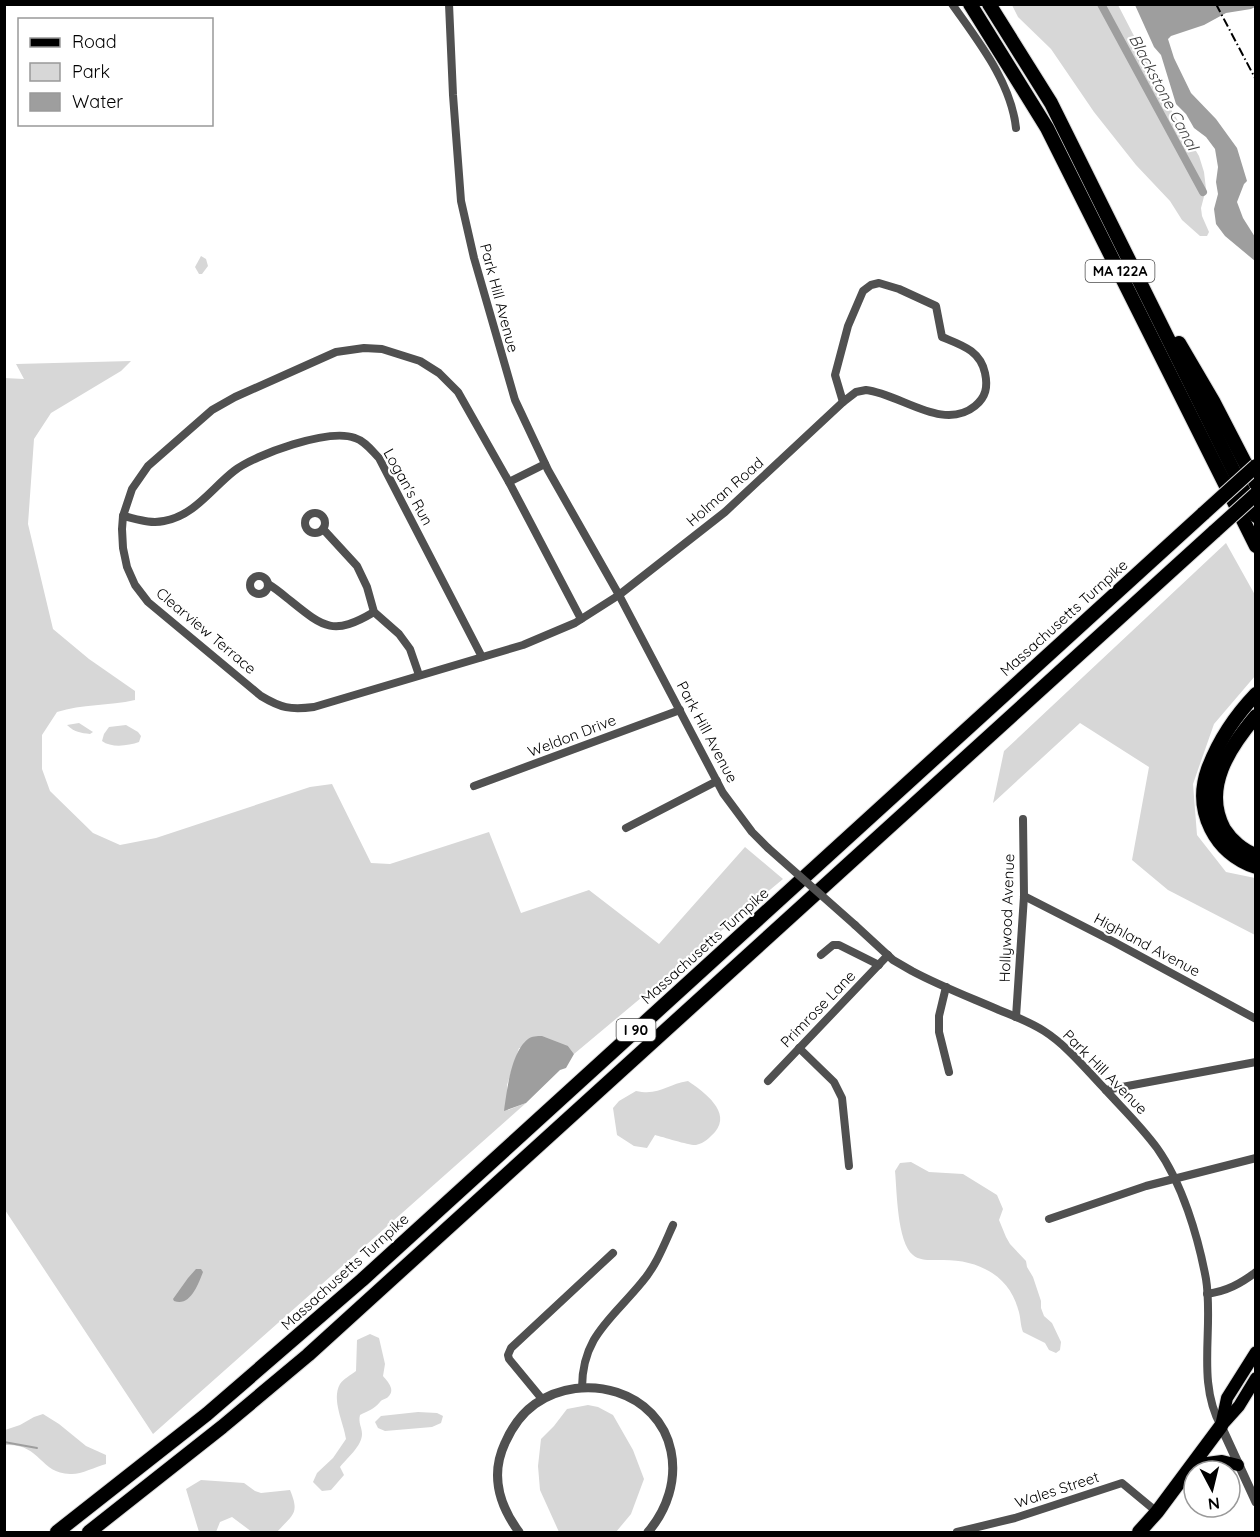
<svg xmlns="http://www.w3.org/2000/svg" width="1260" height="1537" font-family="Quicksand,sans-serif">
  <style>
    .green { fill: #d7d7d7 }
    .water { fill: #9e9e9e }
    .lines { fill: none; stroke-linecap: round; stroke-linejoin: round }
    .stream { stroke: #9e9e9e; stroke-width: 2 }
    .canal { stroke: #9e9e9e; stroke-width: 8 }
    .primary-casing { stroke: #dbdbdb; stroke-width: 14 }
    .trunk-casing { stroke: #dbdbdb; stroke-width: 16 }
    .motorway-casing { stroke: #dbdbdb; stroke-width: 16 }
    .minor { stroke: #505050; stroke-width: 8 }
    .tertiary { stroke: #505050; stroke-width: 9 }
    .primary { stroke: #000; stroke-width: 12 }
    .trunk { stroke: #000; stroke-width: 14 }
    .motorway { stroke: #000; stroke-width: 14 }
    .rail { stroke: #000; stroke-width: 2; stroke-dasharray: 9 3 1.5 3; stroke-linecap: butt }
    .motorway-bridge-casing { stroke: #dbdbdb; stroke-width: 16; stroke-linecap: butt }
    .minor-bridge { stroke: #505050; stroke-width: 8 }
    .motorway-bridge { stroke: #000; stroke-width: 14 }
    .labels { text-anchor: middle; stroke-width: 4.5; stroke-linejoin: round; paint-order: stroke }
    .shield { fill: #fff; stroke: #4c4c4c; stroke-width: 1.5 }
    .shield-label { font-size: 14px; font-weight: bold; fill: #000 }
    .street-label { font-size: 15px; fill: #000; stroke: #fff }
    .water-label { font-size: 16px; font-style: italic; fill: #3f3f3f; stroke: #fff }
  </style>
  <rect width="100%" height="100%" fill="#fff"/>
  <g class="green">
    <path d="M1012,5H1118L1147,61L1154,81L1199,156L1204,172L1206,189L1201,208L1202,216L1209,232L1207,236H1200L1182,220L1170,201L1136,165L1094,112L1051,49L1018,17Z"/>
    <path d="M201,256L206,259L208,266L202,274H199L195,267Z"/>
    <path d="M131,361L121,371L51,413L34,439L28,524L53,629L89,659L135,691V700C109,706 82,704 57,712L42,735V769L50,791L93,833L120,845L156,838L310,787L332,784L371,863L390,864L489,832L521,913L589,890L659,944L745,847L783,879L574,1054L568,1046L519,1048L507,1085L508,1110L526,1103L153,1434L5,1210L4,378L24,379L16,364Z"/>
    <path d="M1226,543L1255,595V676L1214,724L1193,784L1197,835L1226,872L1255,878V935L1168,890L1132,860L1149,767L1080,723L993,803L1004,751Z"/>
    <path d="M79,723L93,732L90,734C81,733 74,732 67,725Z"/>
    <path d="M126,725L138,732L141,736L139,742C128,746 111,748 102,741L104,734L109,727Z"/>
    <path d="M688,1081C704,1092 732,1112 715,1132C709,1138 705,1143 696,1145C691,1146 663,1137 655,1135L647,1148L634,1146L617,1135L613,1108L619,1101L636,1091C660,1096 667,1084 688,1081Z"/>
    <path d="M911,1162L929,1172L963,1174L997,1195L1003,1209L999,1220L1006,1237L1010,1244L1026,1261L1027,1267L1033,1277L1041,1301V1308L1044,1316L1052,1323L1061,1342L1060,1350L1056,1353L1049,1350L1045,1343L1023,1332C1020,1325 1021,1317 1018,1309C1008,1273 975,1259 940,1260C932,1260 919,1261 913,1255C897,1242 897,1191 895,1171L900,1163Z"/>
    <path d="M370,1334L379,1338L385,1364L383,1376C388,1382 396,1390 388,1397C386,1399 382,1399 380,1402C374,1409 368,1411 360,1415C358,1423 362,1427 362,1434C362,1446 347,1458 340,1467L344,1475L331,1490L322,1491L313,1482L317,1473L333,1458L346,1439C344,1423 331,1400 340,1384C343,1379 351,1375 356,1371L357,1340Z"/>
    <path d="M588,1405L598,1407L613,1415L633,1450L644,1479L631,1514L616,1532H559L540,1490L538,1466L541,1439L554,1426L567,1409Z"/>
    <path d="M418,1412L437,1413L443,1416L441,1423L432,1427L385,1431L378,1428L375,1422L381,1416Z"/>
    <path d="M43,1414L59,1424L86,1446L106,1455V1464C95,1467 80,1475 70,1474C39,1473 41,1443 5,1445V1430L20,1425L34,1417Z"/>
    <path d="M201,1480L244,1483L255,1491L261,1493L290,1490C300,1514 293,1514 277,1532H252L232,1517L220,1522L216,1532H199L186,1489Z"/>
  </g>
  <g class="water">
    <path d="M1135,5H1255V7L1251,9L1226,13L1204,25L1171,36L1168,39L1174,58L1191,93L1216,119L1237,148L1247,181L1244,184L1237,202L1243,218L1255,237V261L1225,236L1216,224L1214,209L1218,194L1216,182L1218,167L1215,149L1206,137L1194,128L1186,114L1176,104L1161,55L1154,47Z"/>
    <path d="M542,1036L568,1046L574,1054L566,1068L560,1070L526,1103L504,1111C507,1090 511,1052 528,1039C532,1036 537,1036 542,1036Z"/>
    <path d="M196,1269H201L203,1272C198,1285 190,1307 174,1301L173,1299L188,1278Z"/>
  </g>
  <g class="lines">
    <path class="stream" d="M4,1442L37,1448"/>
    <path class="canal" d="M1101,4L1203,192"/>
    <g class="primary-casing">
      <g id="primary">
        <path d="M1221,1426L1227,1398L1256,1352"/>
        <path d="M1221,1426L1239,1406L1256,1378"/>
        <path d="M1192,1465L1222,1461L1238,1465"/>
      </g>
    </g>
    <g class="trunk-casing">
      <path id="trunk" d="M1139,1532L1157,1512L1221,1426"/>
    </g>
    <g class="motorway-casing">
      <g id="motorway">
        <path d="M970,4L1047,128L1256,546"/>
        <path d="M989,4L1051,103L1256,516"/>
        <path d="M1179,343L1213,401L1256,484"/>
        <path d="M1256,694C1236,715 1218,742 1208,769C1193,811 1215,853 1256,867"/>
        <path d="M1256,716C1229,748 1202,788 1224,829C1231,840 1243,851 1256,855"/>
        <path d="M57,1532L207,1414L362,1280L1204,513"/>
        <path d="M89,1532L222,1427L308,1355L1215,531"/>
      </g>
    </g>
    <g class="minor">
      <path d="M449,4L453,95L461,201L474,258L515,400L548,470L619,595L723,793L752,832L768,848"/>
      <path d="M952,4C978,41 1011,82 1016,128"/>
      <path d="M879,283L899,289L936,306L942,337C961,345 980,350 985,373C988,387 986,397 975,406C943,432 901,394 866,390L856,392L843,402L835,375L848,326L863,291L871,285Z"/>
      <path d="M545,464L509,482L581,619"/>
      <path d="M509,482L458,392L439,373L420,361L382,349L364,348L336,352L235,397L212,410L148,466L132,489L123,516L122,529L123,548L127,567L135,585L148,602L261,696C281,708 290,710 314,707L523,645L575,623L619,595L725,512L843,402"/>
      <circle cx="315" cy="523" r="10"/>
      <path d="M123,516C137,519 150,524 164,521C194,516 212,488 234,471C256,454 329,428 355,438C365,441 372,451 379,458L482,657"/>
      <path d="M323,529L357,566L367,587L374,612L399,634L410,649L419,675"/>
      <circle cx="259" cy="585" r="9"/>
      <path d="M268,584C275,588 281,593 287,598C323,627 332,637 374,612"/>
      <path d="M474,786L680,710"/>
      <path d="M626,828L717,781"/>
      <path d="M1024,896L1114,942L1256,1019"/>
      <path d="M855,925L893,960L912,971C940,986 969,997 999,1010C1014,1016 1030,1022 1044,1031C1066,1045 1085,1068 1103,1087C1121,1107 1141,1126 1157,1148C1182,1183 1198,1236 1206,1279C1214,1327 1196,1382 1221,1426"/>
      <path d="M821,955L833,945H839L879,965"/>
      <path d="M946,987L939,1016V1032L949,1072"/>
      <path d="M1016,1017L1024,896L1023,819"/>
      <path d="M799,1048L834,1082L842,1098L849,1166"/>
      <path d="M768,1081L888,955"/>
      <path d="M1106,1090L1256,1062"/>
      <path d="M1049,1219L1146,1186L1256,1158"/>
      <path d="M1207,1294C1227,1291 1240,1284 1256,1272"/>
      <path d="M582,1388C582,1336 612,1319 642,1282C656,1266 664,1245 673,1225"/>
      <path d="M542,1399L509,1359L508,1355L511,1348L613,1253"/>
      <path d="M957,1532L1015,1518L1122,1483L1157,1512"/>
    </g>
    <g class="tertiary">
      <path d="M1221,1426L1256,1502"/>
      <path d="M519,1532C499,1505 490,1475 505,1443C512,1427 521,1414 535,1404C584,1370 659,1391 671,1451C677,1480 667,1510 648,1532"/>
    </g>
    <use href="#primary" class="primary"/>
    <use href="#trunk" class="trunk"/>
    <use href="#motorway" class="motorway"/>
    <path class="rail" d="M1216,4L1256,80"/>
    <g class="motorway-bridge-casing">
      <g id="motorway-bridge">
        <path d="M1204,513L1256,466"/>
        <path d="M1215,531L1256,494"/>
      </g>
    </g>
    <path class="minor-bridge" d="M768,848L855,925"/>
    <use href="#motorway-bridge" class="motorway-bridge"/>
  </g>
  <g class="labels">
    <g class="shield">
      <rect x="1085.5" y="260" width="69" height="22" rx="4.5"/>
      <rect x="616.5" y="1019" width="39" height="22" rx="4.5"/>
    </g>
    <g class="shield-label">
      <text x="1120" y="276">MA 122A</text>
      <text x="636" y="1035">I 90</text>
    </g>
    <g class="street-label">
      <text transform="translate(499 298) rotate(75)" y="5">Park Hill Avenue</text>
      <text transform="translate(408 487) rotate(61)" y="5">Logan's Run</text>
      <text transform="translate(725 492) rotate(-41)" y="5">Holman Road</text>
      <text transform="translate(1064 618) rotate(-42)" y="5">Massachusetts Turnpike</text>
      <text transform="translate(206 631) rotate(40)" y="5">Clearview Terrace</text>
      <text transform="translate(707 732) rotate(62)" y="5">Park Hill Avenue</text>
      <text transform="translate(572 736) rotate(-21)" y="5">Weldon Drive</text>
      <text transform="translate(1007 918) rotate(-88)" y="5">Hollywood Avenue</text>
      <text transform="translate(1147 945) rotate(28)" y="5">Highland Avenue</text>
      <text transform="translate(705 946) rotate(-42)" y="5">Massachusetts Turnpike</text>
      <text transform="translate(818 1009) rotate(-46)" y="5">Primrose Lane</text>
      <text transform="translate(1105 1072) rotate(45)" y="5">Park Hill Avenue</text>
      <text transform="translate(345 1272) rotate(-42)" y="5">Massachusetts Turnpike</text>
      <text transform="translate(1057 1490) rotate(-18)" y="5">Wales Street</text>
    </g>
    <g class="water-label">
      <text transform="translate(1164 92) rotate(62)" y="6">Blackstone Canal</text>
    </g>
  </g>
  <rect width="1260" height="1537" fill="none" stroke="#000000" stroke-width="12"/>
  <rect x="18" y="18" width="195" height="108" fill="#ffffff" stroke="#999999" stroke-width="1.5"/>
  <rect x="30" y="38" width="30" height="9" fill="#000000" stroke="#999999" stroke-width="1.5"/>
  <text x="72" y="48" font-size="18" fill="#000000">Road</text>
  <rect x="30" y="63" width="30" height="18" fill="#d7d7d7" stroke="#999999" stroke-width="1.5"/>
  <text x="72" y="78" font-size="18" fill="#000000">Park</text>
  <rect x="30" y="93" width="30" height="18" fill="#9e9e9e" stroke="#999999" stroke-width="1.5"/>
  <text x="72" y="108" font-size="18" fill="#000000">Water</text>
  <g transform="translate(1212 1489) rotate(173)"><circle r="28" fill="#ffffff" stroke="#999999" stroke-width="1.5"/>
  <path d="M0-4.5L10 22L0 15L-10 22Z" fill="#000000"/>
  <text y="-9" font-size="16" font-weight="bold" text-anchor="middle" fill="#000000">N</text>
  </g>
</svg>
